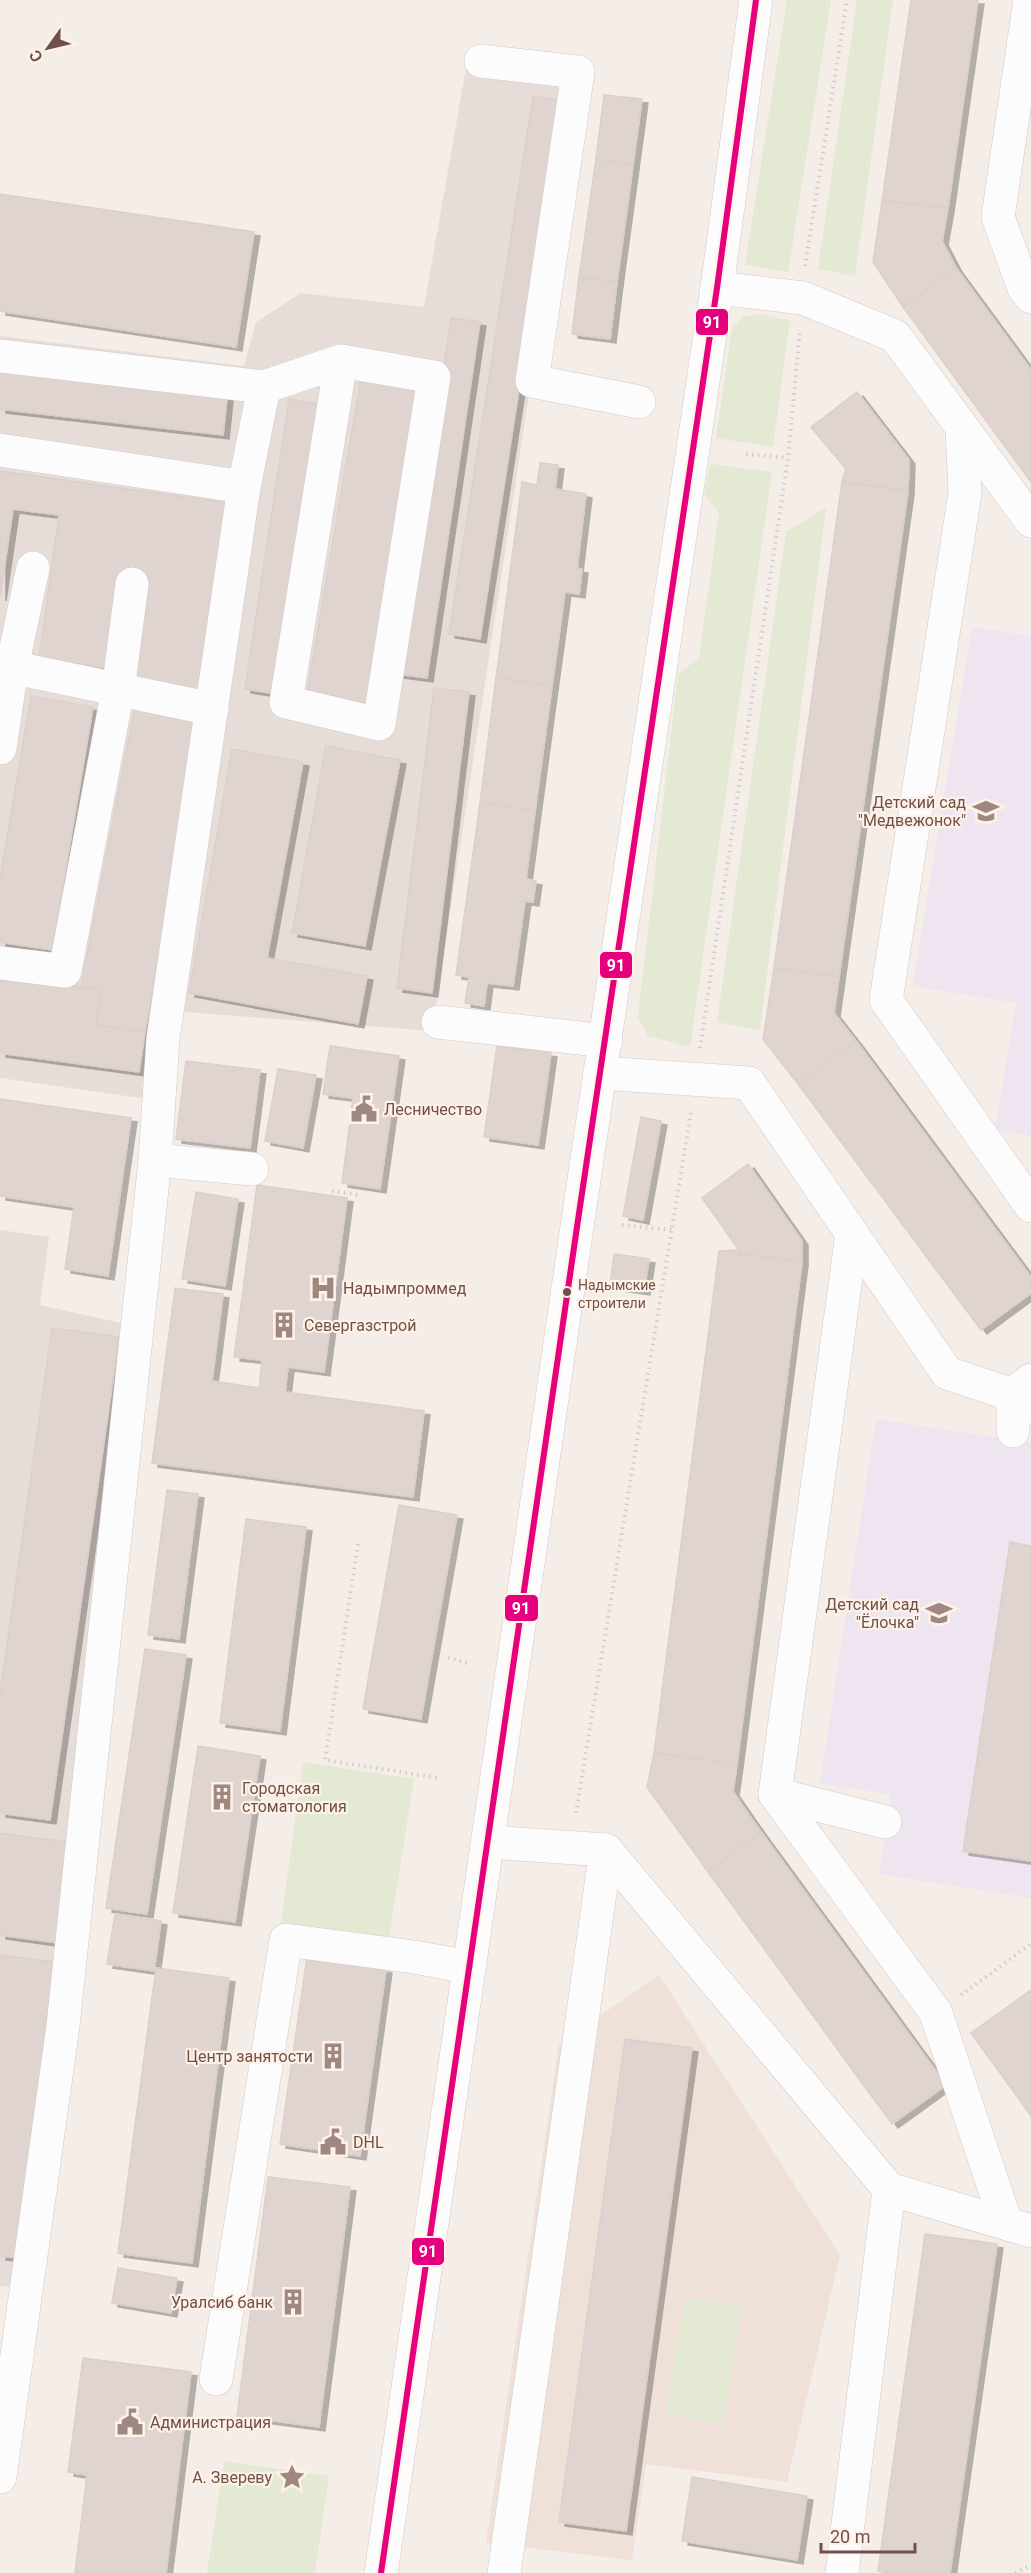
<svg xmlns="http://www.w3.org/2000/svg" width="1031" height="2573" font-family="Roboto,sans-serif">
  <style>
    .residential { fill: #efe1d8 }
    .industrial { fill: #e6ddd9 }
    .education { fill: #eee5f0 }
    .green { fill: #e4e9d3 }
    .building { fill: #e0d4d0; stroke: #ddcfca; stroke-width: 1.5; filter: url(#shadow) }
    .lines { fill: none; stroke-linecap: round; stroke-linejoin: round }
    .minor-casing { stroke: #d2c9c5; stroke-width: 34 }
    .path { stroke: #d5ccca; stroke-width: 4; stroke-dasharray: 1.5 4.5; stroke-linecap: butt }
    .minor { stroke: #fdfcfc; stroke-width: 33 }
    .bus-1-casing { stroke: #fef1e7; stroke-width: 10 }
    .bus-1 { stroke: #e5007d; stroke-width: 6 }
    .bus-dot { fill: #70514a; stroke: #fef1e7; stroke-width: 2 }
    .labels { text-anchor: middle; stroke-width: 4.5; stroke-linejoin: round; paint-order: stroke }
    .bus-label { font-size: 14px; fill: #70514a; stroke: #fef1e7; text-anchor: start }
    .poi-label { font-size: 16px; fill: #70514a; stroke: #fef1e7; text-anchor: start }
    .line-badge { stroke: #fef1e7; stroke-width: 2 }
    .badge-label { font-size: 16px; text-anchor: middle; font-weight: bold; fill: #fff }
  </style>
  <defs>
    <filter id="shadow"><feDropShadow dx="6" dy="4" stdDeviation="0" flood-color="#0004"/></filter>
  </defs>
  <rect width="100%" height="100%" fill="#f4ede8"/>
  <path class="residential" d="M659,1975L840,2255L787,2482L646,2464L632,2560L486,2543L559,2044Z"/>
  <g class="industrial">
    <path d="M468,57L578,72L432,1031L158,1010L147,1099L0,1078V336L244,366L256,322L301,293L424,307Z"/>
    <path d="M0,1230L49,1237L40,1305L130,1325L31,2290L0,2286Z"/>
  </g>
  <g class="education">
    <path d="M972,627L1031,636V1136L995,1130L1016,1003L913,986Z"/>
    <path d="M876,1419L1031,1443V1898L879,1874L891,1795L820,1783Z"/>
  </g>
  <g class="green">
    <path d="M787,0H831L788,272L745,265Z"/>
    <path d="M857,0H893L855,276L818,269Z"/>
    <path d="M763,315L790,320L773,447L716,438L732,328L744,316Z"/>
    <path d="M711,464L772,472L690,1047L648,1036L638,1017L678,674L699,658L719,513L704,494Z"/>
    <path d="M826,507L760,1030L717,1022L786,532Z"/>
    <path d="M303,1762L414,1779L389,1937L281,1923Z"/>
    <path d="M685,2297L742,2307L723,2424L665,2414Z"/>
    <path d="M224,2461L329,2476L315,2573H207Z"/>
  </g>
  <g class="building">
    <path d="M911,0H978L948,208L882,201Z"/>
    <path d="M604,95L642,99L633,165L596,159Z"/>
    <path d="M533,96L564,101L480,639L449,634Z"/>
    <path d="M596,159L633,165L617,282L579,277Z"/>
    <path d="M0,194L254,232L236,347L0,311Z"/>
    <path d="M882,201L948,208L942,241L956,268L903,307L873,262Z"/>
    <path d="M956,268L1031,370V482L903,307Z"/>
    <path d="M579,277L617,282L610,339L572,334Z"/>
    <path d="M451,318L480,322L427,678L398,674Z"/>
    <path d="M0,361L228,388L223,435L0,409Z"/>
    <path d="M361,378L422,388L367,703L307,693Z"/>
    <path d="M857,392L909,460L908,491L842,482L846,469L811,427Z"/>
    <path d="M289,399L320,404L276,694L245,689Z"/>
    <path d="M540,463L558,465L555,489L586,494L577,568L582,569L579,594L565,592L552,686L496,678L522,482L537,485Z"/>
    <path d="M0,471L234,504L208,693L125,681L106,668L39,658L59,515L13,509L0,597Z"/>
    <path d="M842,482L908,491L839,977L774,968Z"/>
    <path d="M496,678L552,686L535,811L480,803Z"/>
    <path d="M434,688L469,692L432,993L397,988Z"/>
    <path d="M31,696L93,707L52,950L0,942V878Z"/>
    <path d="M135,706L200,718L145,1032L96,1025L101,990L81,987Z"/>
    <path d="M326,746L400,760L365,946L292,933Z"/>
    <path d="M232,749L303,762L267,958L367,976L358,1024L189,993Z"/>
    <path d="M480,803L535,811L526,879L536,881L533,902L525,901L513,986L487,983L484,1006L465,1003L469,977L456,975Z"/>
    <path d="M774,968L839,977L834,1013L856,1041L798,1084L763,1039Z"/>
    <path d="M0,976L101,990L96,1025L145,1032L139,1072L0,1053Z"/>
    <path d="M856,1041L1031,1277V1293L981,1330L798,1084Z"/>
    <path d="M330,1046L399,1056L380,1189L342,1183L353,1098L323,1094Z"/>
    <path d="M497,1046L551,1053L538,1145L484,1137Z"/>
    <path d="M186,1061L260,1070L250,1148L176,1139Z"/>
    <path d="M278,1069L316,1075L303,1148L265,1141Z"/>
    <path d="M0,1099L131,1118L108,1276L65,1269L74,1207L0,1196Z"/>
    <path d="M641,1117L661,1121L643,1220L623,1216Z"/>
    <path d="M748,1164L802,1241V1262L719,1251L739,1250L702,1198Z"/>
    <path d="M257,1185L347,1198L324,1372L288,1367L285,1392L424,1411L413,1497L152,1463L175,1288L223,1294L212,1381L259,1388L262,1360L234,1357Z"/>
    <path d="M196,1192L238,1199L225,1286L182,1279Z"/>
    <path d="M719,1251L802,1262L737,1764L654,1753Z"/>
    <path d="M614,1254L649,1259L644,1291L610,1286Z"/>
    <path d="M52,1328L119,1337L50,1820L0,1813V1695Z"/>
    <path d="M167,1490L198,1494L179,1639L148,1635Z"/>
    <path d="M399,1505L457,1515L421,1719L363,1709Z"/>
    <path d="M246,1519L306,1527L280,1731L220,1723Z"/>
    <path d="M1010,1542L1031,1546V1861L963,1851Z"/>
    <path d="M145,1649L186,1655L147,1914L106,1908Z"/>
    <path d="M198,1746L260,1756L235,1922L173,1913Z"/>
    <path d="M654,1753L737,1764L733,1792L761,1832L708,1872L647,1787Z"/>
    <path d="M761,1832L946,2085L892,2124L708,1872Z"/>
    <path d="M0,1833L79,1844L65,1944L0,1935Z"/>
    <path d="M115,1914L161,1921L154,1971L107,1964Z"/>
    <path d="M0,1955L54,1962L18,2258L0,2256Z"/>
    <path d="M307,1957L386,1969L360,2156L280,2144Z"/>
    <path d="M156,1968L229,1978L192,2263L118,2253Z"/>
    <path d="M1031,1990V2116L971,2033Z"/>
    <path d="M625,2039L692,2048L626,2531L559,2522Z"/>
    <path d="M268,2177L350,2187L319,2427L237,2416Z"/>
    <path d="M925,2234L997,2244L950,2573H894L878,2571Z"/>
    <path d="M118,2268L177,2278L171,2313L112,2303Z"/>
    <path d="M83,2358L191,2372L166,2573H75L87,2475L68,2472Z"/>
    <path d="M692,2477L807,2496L797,2560L682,2541Z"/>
  </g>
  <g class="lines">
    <g class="minor-casing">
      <g id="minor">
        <path d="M1030,0L998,217L1024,288L1031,297"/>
        <path d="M481,61L578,72L532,381L639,402"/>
        <path d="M717,288L803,298L895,336L1031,521"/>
        <path d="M0,356L264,387L341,361L434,377L379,724L286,702L341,361"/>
        <path d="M962,428L965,493L886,1000L1031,1206"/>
        <path d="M0,450L244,487L163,1039L155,1160L63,2026L0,2477"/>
        <path d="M244,487L264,387"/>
        <path d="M0,665L212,709"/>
        <path d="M0,748L12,667L33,568"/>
        <path d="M0,963L65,971L118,690L132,584"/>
        <path d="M438,1022L606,1041"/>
        <path d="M601,1073L749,1083L947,1373L1013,1395L1031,1380"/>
        <path d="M155,1160L252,1169"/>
        <path d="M852,1234L775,1794L936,2013L1006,2223"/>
        <path d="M1013,1431V1395L1031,1407"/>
        <path d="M775,1794L885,1822"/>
        <path d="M488,1842L606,1850L504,2573"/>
        <path d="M606,1850L889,2189L1031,2231"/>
        <path d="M216,2379L286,1940L414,1957L469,1967"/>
        <path d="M381,2573L578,1220L717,288L756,0"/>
        <path d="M842,2573L889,2189"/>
      </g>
    </g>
    <g class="path">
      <path d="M805,266L847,0"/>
      <path d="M746,454L788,458"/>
      <path d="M700,1048L788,458L800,330"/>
      <path d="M332,1191L359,1195"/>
      <path d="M622,1225L673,1230"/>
      <path d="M358,1544L325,1760L439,1778"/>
      <path d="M448,1658L467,1663"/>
      <path d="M576,1813L691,1112"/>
      <path d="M961,1995L1031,1944"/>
      <path d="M1015,2573L1031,2565"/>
    </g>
    <use href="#minor" class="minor"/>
    <g class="bus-1-casing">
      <path id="bus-1" d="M381,2573L578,1220L717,288L756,0"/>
    </g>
    <use href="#bus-1" class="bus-1"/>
  </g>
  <defs>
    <g id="school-bare" transform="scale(2.07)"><path d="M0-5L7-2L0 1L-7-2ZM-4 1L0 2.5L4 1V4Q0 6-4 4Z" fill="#9e8881" stroke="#fef1e7" stroke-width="2.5" paint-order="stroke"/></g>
    <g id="civic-bare" transform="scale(2.07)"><path d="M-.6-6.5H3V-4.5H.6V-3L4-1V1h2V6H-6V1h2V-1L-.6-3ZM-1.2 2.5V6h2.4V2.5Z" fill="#9e8881" stroke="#fef1e7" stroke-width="2.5" paint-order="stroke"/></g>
    <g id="hospital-bare" transform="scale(2.07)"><path d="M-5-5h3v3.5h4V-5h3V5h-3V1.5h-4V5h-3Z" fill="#9e8881" stroke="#fef1e7" stroke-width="2.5" paint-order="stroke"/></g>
    <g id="building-bare" transform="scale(2.07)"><path d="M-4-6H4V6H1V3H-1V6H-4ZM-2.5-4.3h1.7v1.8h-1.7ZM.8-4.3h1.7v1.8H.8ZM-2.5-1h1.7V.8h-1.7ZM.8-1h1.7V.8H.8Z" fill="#9e8881" stroke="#fef1e7" stroke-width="2.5" paint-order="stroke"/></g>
    <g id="sight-bare" transform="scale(2.07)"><path d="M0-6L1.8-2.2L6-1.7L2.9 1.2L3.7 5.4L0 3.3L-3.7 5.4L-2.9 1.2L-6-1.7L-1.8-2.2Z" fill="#9e8881" stroke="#fef1e7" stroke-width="2.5" paint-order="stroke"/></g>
  </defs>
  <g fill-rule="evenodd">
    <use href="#school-bare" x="986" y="811"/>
    <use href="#civic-bare" x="364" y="1109"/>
    <use href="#hospital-bare" x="323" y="1288"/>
    <use href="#building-bare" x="284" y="1325"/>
    <use href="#school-bare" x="939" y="1613"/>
    <use href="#building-bare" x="222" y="1797"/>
    <use href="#building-bare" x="333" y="2056"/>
    <use href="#civic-bare" x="333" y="2142"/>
    <use href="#building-bare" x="293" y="2302"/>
    <use href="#civic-bare" x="130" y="2422"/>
    <use href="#sight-bare" x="292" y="2477"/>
  </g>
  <circle class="bus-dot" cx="567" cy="1292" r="5"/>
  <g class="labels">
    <g class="bus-label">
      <text x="578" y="1290">Надымские<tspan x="578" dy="18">строители</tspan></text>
    </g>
    <g class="poi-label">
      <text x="966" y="808" text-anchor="end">Детский сад<tspan x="966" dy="18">"Медвежонок"</tspan></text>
      <text x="384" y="1115">Лесничество</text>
      <text x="343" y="1294">Надымпроммед</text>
      <text x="304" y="1331">Севергазстрой</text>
      <text x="919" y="1610" text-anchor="end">Детский сад<tspan x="919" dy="18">"Ёлочка"</tspan></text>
      <text x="242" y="1794">Городская<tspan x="242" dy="18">стоматология</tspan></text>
      <text x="313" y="2062" text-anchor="end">Центр занятости</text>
      <text x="353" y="2148">DHL</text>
      <text x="273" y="2308" text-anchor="end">Уралсиб банк</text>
      <text x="150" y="2428">Администрация</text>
      <text x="272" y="2483" text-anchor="end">А. Звереву</text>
    </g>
  </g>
  <g class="line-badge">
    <rect x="695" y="308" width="34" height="28" rx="6" fill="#e5007d"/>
    <rect x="599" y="951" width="34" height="28" rx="6" fill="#e5007d"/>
    <rect x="504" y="1594" width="35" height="28" rx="6" fill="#e5007d"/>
    <rect x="411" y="2237" width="34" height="29" rx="6" fill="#e5007d"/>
  </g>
  <g class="badge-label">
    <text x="712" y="328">91</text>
    <text x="616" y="971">91</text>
    <text x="521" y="1614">91</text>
    <text x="428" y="2257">91</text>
  </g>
  <g transform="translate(48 48) rotate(236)" stroke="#fef1e7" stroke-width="4.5" paint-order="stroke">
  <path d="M0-4.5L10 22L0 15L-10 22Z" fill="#70514a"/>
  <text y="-9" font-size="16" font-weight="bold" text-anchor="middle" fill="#70514a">С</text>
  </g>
  <path d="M821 2543v9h94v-9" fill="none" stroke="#70514a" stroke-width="3"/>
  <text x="830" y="2543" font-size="18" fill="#70514a" stroke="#fef1e7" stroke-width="4.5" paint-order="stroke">20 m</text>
</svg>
